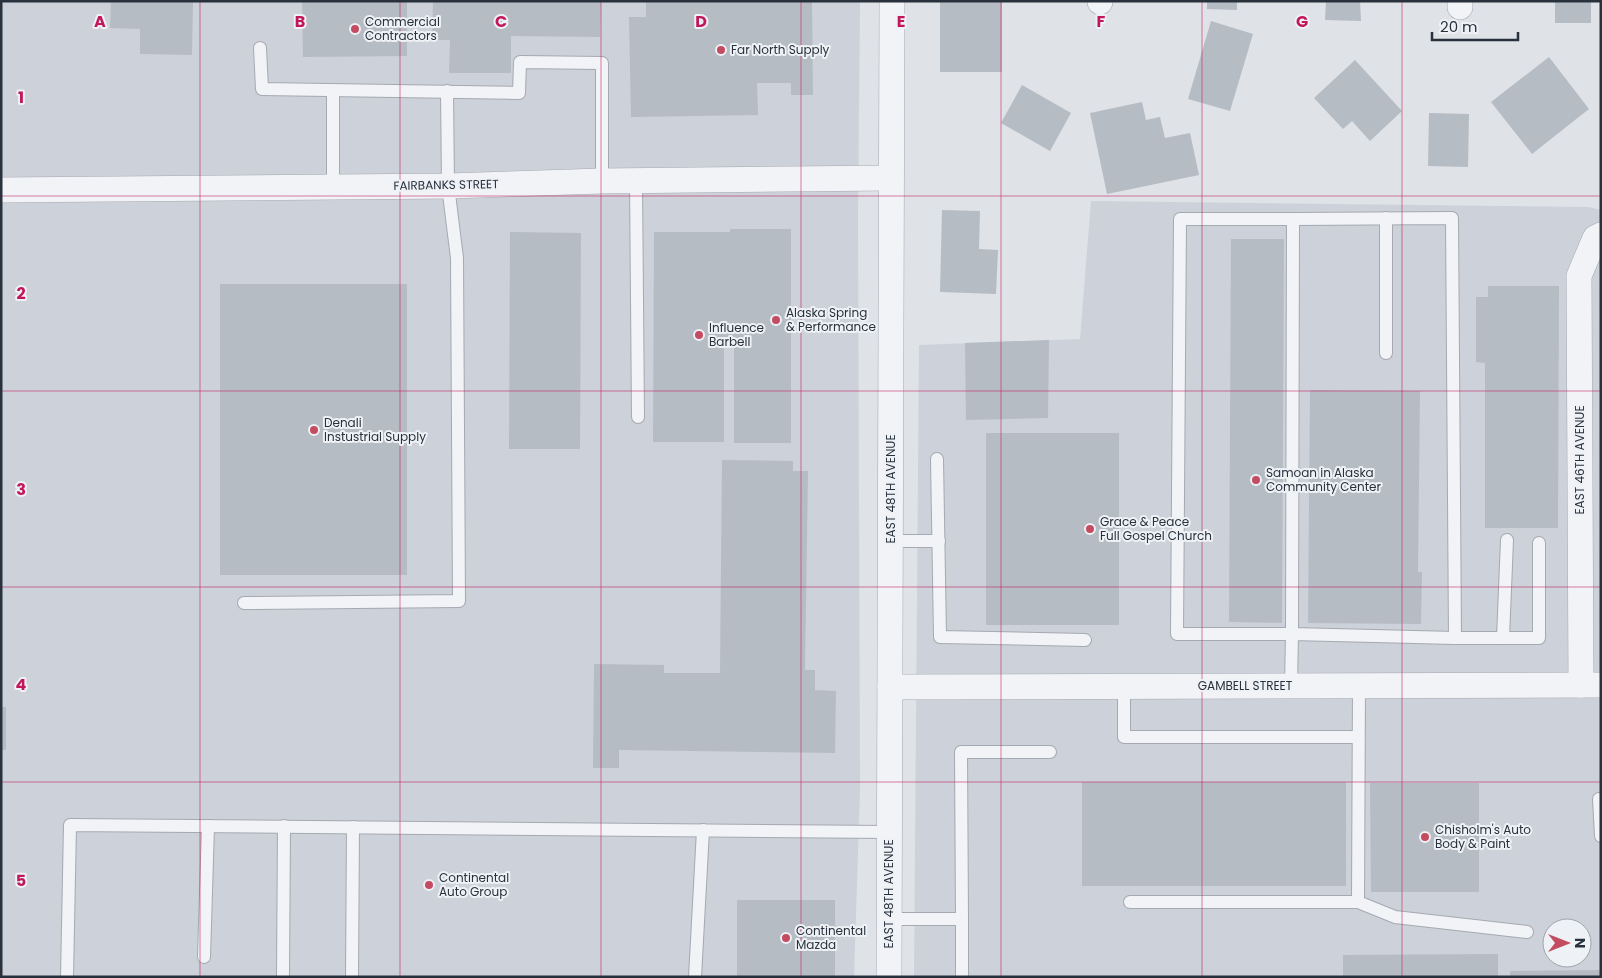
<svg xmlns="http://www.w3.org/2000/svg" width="1602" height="978" font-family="Poppins,sans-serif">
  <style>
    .built { fill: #cdd1d9; fill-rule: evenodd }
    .building { fill: #b6bcc3 }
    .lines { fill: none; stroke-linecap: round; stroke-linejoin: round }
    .lane-casing { stroke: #a5a9b1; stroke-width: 14 }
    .street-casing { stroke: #a5a9b1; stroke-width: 26 }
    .lane { stroke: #f1f3f6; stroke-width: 12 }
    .street { stroke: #f1f3f6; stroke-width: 25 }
    .grid { fill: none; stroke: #c2185b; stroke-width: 1; stroke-opacity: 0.55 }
    .poi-dot { fill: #c44c61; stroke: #eef1f5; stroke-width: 2 }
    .labels { text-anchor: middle; stroke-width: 4; stroke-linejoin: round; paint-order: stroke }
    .poi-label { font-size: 12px; fill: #29313d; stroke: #eef1f5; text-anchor: start }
    .street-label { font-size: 12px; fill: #29313d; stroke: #eef1f5 }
    .grid-label { font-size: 16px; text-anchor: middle; font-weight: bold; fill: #c2185b; stroke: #eef1f5; stroke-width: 4; stroke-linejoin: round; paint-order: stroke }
  </style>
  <rect width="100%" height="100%" fill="#dfe2e7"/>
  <g class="built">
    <path d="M1,1H860L858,218L860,790L854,977H1Z"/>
    <path d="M1091,201L1588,207L1601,210V977H914L919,345L1080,339ZM1552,928H1582V958H1552Z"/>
  </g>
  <g class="building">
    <path d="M111,1H193L192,55L140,54V29L110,28Z"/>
    <path d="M302,1H407V56L303,57Z"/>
    <path d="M433,1H601L600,37L511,36V73H449L450,40H432Z"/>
    <path d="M646,1H812L813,95H791V83H757L758,115L631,117L629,17H646Z"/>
    <rect x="940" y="1" width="62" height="71"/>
    <path d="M1207,1H1237V10L1207,9Z"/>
    <path d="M1326,1H1360L1361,21L1325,20Z"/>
    <rect x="1555" y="1" width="36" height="22"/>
    <path d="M1211,21L1253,34L1230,111L1188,99Z"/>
    <path d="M1549,57L1589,109L1532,154L1491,102Z"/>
    <path d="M1355,60L1402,111L1370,141L1352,121L1343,129L1314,98Z"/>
    <path d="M1022,85L1071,113L1050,151L1001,123Z"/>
    <path d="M1142,102L1146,120L1160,117L1165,138L1190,133L1199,175L1107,194L1090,113Z"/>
    <path d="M1429,113L1469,114L1468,167L1428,166Z"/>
    <path d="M942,210L980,211L979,249L998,250L996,294L940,292Z"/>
    <path d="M730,229H791V443H734V341H724V442H653L654,232H730Z"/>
    <path d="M510,232L581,233L580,449H509Z"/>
    <path d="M1231,239H1284L1282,623L1229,622Z"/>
    <rect x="220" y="284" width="187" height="291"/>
    <path d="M1488,286H1559L1558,528H1485V363L1476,362V297H1488Z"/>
    <path d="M1049,340L1048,418L966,420L965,343Z"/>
    <path d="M1310,390L1420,391L1418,572H1422L1421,624L1308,623Z"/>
    <rect x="986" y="433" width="133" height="192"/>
    <path d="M722,460L793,461V471H808L805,670H815V690L836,691L835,753L619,750V768H593L594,664L664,665V673H720Z"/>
    <rect x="1" y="707" width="5" height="43"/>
    <rect x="1082" y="782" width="264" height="104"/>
    <path d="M1370,783H1479V892H1371Z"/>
    <rect x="737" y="900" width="98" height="77"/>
    <path d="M1498,954V977H1343V955Z"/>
    <path d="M1601,970V977H1510V971Z"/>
  </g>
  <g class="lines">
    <g class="lane-casing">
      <g id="lane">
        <path d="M260,48L262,89L519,93L520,62L602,63V181"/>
        <path d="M333,91V187"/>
        <path d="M636,182L638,417"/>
        <path d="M1386,218V353"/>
        <path d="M937,459L940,637L1085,640"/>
        <path d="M890,541H939"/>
        <path d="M244,603L459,601L457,258L448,186L447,91"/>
        <path d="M1455,638H1539V543"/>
        <path d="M1503,638L1507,540"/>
        <path d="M1359,685L1358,902L1395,917L1527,932"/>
        <path d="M1124,686V737H1358"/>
        <path d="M1291,686L1292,634L1293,219H1180L1177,634H1292L1455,638L1452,218L1293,219"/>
        <path d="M1599,799L1601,836"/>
        <path d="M1130,902H1358"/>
        <path d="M889,919H962V977"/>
        <path d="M962,919L961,752H1050"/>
        <path d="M204,957L208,826"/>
        <path d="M67,977L70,825L889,832"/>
        <path d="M283,977L284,826"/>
        <path d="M352,977L353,827"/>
        <path d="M695,977L703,830"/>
      </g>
    </g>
    <g class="street-casing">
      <g id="street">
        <path d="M1460,1V7"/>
        <path d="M1100,2V1"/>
        <path d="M1,190L448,186L602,181L891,178"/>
        <path d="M1581,685L1579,276L1595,238L1601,235"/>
        <path d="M890,687L1601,685"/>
        <path d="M889,977L892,1"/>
      </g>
    </g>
    <use href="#lane" class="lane"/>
    <use href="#street" class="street"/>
  </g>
  <path class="grid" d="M200,1V977M400,1V977M601,1V977M801,1V977M1001,1V977M1202,1V977M1402,1V977M1,196H1601M1,391H1601M1,587H1601M1,782H1601"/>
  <g class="poi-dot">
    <circle cx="355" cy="29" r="5"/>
    <circle cx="721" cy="50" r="5"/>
    <circle cx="776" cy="320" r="5"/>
    <circle cx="699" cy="335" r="5"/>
    <circle cx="314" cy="430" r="5"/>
    <circle cx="1256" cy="480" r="5"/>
    <circle cx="1090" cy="529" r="5"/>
    <circle cx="1425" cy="837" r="5"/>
    <circle cx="429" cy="885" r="5"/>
    <circle cx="786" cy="938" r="5"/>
  </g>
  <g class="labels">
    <g class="poi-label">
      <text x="365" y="26">Commercial<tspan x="365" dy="14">Contractors</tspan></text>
      <text x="731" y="54">Far North Supply</text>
      <text x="786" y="317">Alaska Spring<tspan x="786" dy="14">&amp; Performance</tspan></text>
      <text x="709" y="332">Influence<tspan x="709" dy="14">Barbell</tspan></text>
      <text x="324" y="427">Denali<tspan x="324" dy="14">Instustrial Supply</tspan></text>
      <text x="1266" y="477">Samoan in Alaska<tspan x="1266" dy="14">Community Center</tspan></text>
      <text x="1100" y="526">Grace &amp; Peace<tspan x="1100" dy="14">Full Gospel Church</tspan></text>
      <text x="1435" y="834">Chisholm's Auto<tspan x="1435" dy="14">Body &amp; Paint</tspan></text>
      <text x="439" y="882">Continental<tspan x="439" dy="14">Auto Group</tspan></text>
      <text x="796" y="935">Continental<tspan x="796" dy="14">Mazda</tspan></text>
    </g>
    <g class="street-label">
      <text transform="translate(446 185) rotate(-1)" y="4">FAIRBANKS STREET</text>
      <text transform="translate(1580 460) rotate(-90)" y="4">EAST 46TH AVENUE</text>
      <text transform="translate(891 489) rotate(-90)" y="4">EAST 48TH AVENUE</text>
      <text x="1245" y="690">GAMBELL STREET</text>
      <text transform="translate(889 894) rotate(-90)" y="4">EAST 48TH AVENUE</text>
    </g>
  </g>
  <g class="grid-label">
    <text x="100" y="27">A</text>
    <text x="300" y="27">B</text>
    <text x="501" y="27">C</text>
    <text x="701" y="27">D</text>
    <text x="901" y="27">E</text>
    <text x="1101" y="27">F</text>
    <text x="1302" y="27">G</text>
    <text x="21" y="103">1</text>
    <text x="21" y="299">2</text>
    <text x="21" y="495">3</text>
    <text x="21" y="690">4</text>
    <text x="21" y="886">5</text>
  </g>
  <rect width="1602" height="978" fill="none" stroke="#29313d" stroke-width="5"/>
  <g transform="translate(1567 943) rotate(90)"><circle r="24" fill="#eef1f5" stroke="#9fa4ab"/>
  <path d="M0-4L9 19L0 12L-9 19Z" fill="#c44c61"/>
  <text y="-8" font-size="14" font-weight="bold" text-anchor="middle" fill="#29313d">N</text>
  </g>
  <path d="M1432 32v8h86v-8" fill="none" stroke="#29313d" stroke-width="2.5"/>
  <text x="1440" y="32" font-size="15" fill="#29313d" stroke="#eef1f5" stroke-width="4" paint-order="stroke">20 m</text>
</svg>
